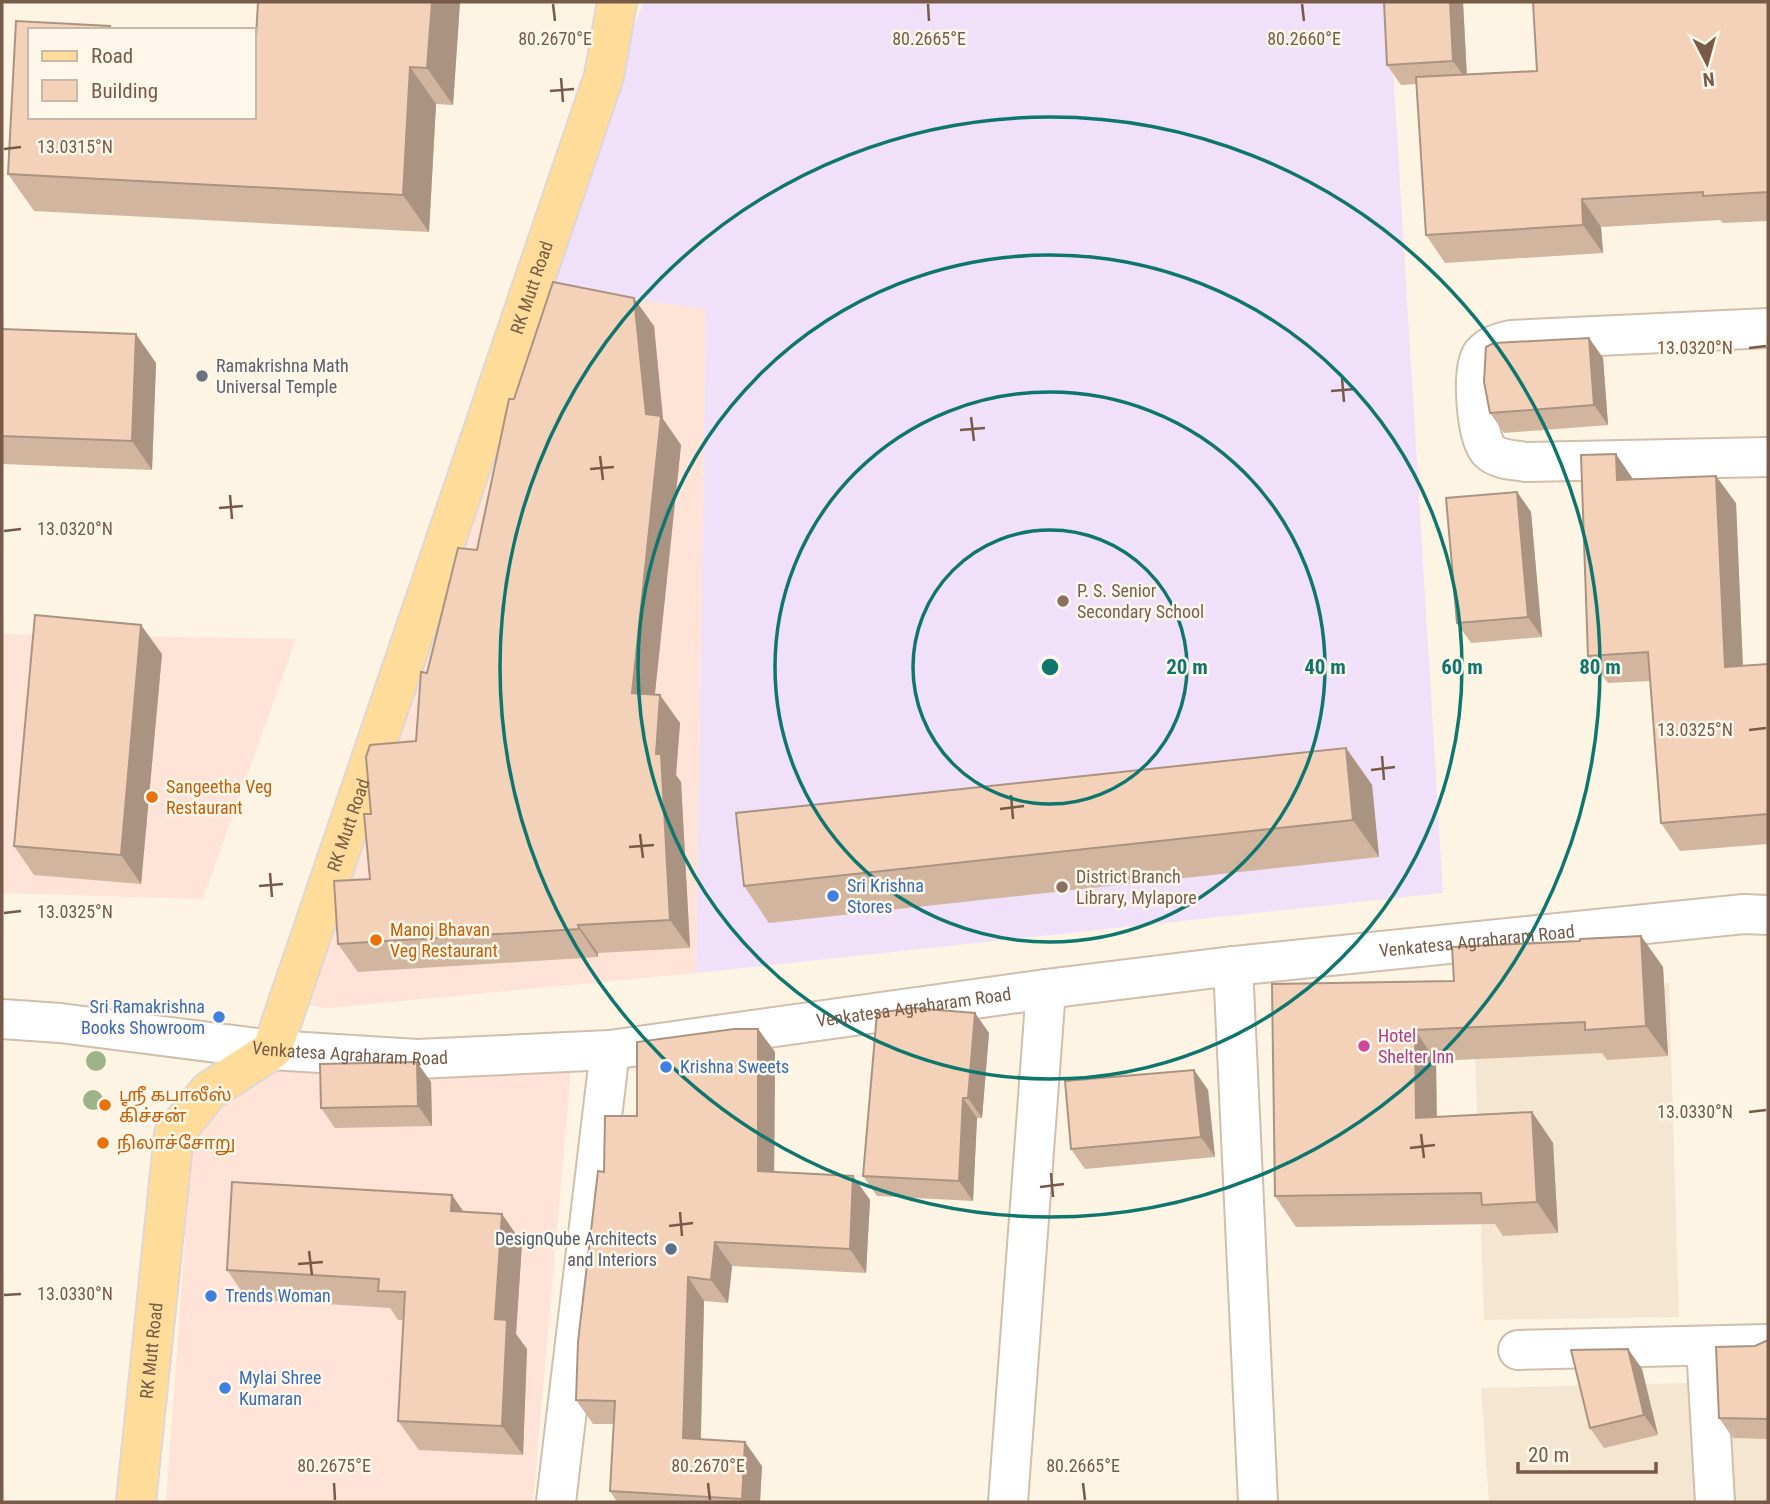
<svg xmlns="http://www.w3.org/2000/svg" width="1770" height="1504" font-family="'Roboto Condensed','Noto Sans Tamil',sans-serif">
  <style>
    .residential { fill: #f5e6d1 }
    .commercial { fill: #fee3d6 }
    .education { fill: #f1e0f9 }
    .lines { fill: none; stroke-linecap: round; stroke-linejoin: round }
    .minor-casing { stroke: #d1beac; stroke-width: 42 }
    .major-casing { stroke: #ded7d3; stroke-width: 42 }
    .minor { stroke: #fff; stroke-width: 38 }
    .major { stroke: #ffdc99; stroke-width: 38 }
    .tree { fill: #9eb389 }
    .wall { fill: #d2b59f }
    .shaded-wall { fill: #ab9382 }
    .building { fill: #f4d2b9; stroke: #ab9382; stroke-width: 2 }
    .ticks { fill: none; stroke: #775a48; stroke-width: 2.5 }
    .ring { fill: none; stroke: #0f766e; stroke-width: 3.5 }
    .worship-dot { fill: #6b7280; stroke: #fff7ea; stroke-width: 2.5 }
    .education-dot { fill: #8d6e63; stroke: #fff7ea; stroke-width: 2.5 }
    .food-dot { fill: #e8710a; stroke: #fff7ea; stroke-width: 2.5 }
    .shop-dot { fill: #3f7fe0; stroke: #fff7ea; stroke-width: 2.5 }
    .hotel-dot { fill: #d1479c; stroke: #fff7ea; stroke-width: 2.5 }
    .service-dot { fill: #5c6f8a; stroke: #fff7ea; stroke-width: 2.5 }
    .labels { text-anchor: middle; stroke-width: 5; stroke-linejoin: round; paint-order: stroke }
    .street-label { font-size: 18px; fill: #775a48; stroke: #fff7ea }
    .worship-label { font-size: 18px; fill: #5b616d; stroke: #fff7ea; text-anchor: start }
    .education-label { font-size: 18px; fill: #785e54; stroke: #fff7ea; text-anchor: start }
    .food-label { font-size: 18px; fill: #c56008; stroke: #fff7ea; text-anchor: start }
    .shop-label { font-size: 18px; fill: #366cbe; stroke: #fff7ea; text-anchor: start }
    .hotel-label { font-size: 18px; fill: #b23c85; stroke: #fff7ea; text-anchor: start }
    .service-label { font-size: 18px; fill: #4e5e75; stroke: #fff7ea; text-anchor: end }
    .ticks-label { font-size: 18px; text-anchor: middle; fill: #775a48; stroke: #fff7ea; stroke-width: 5; stroke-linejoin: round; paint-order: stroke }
    .centre { fill: #0f766e; stroke: #fff7ea; stroke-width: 3.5 }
    .ring-label { font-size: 21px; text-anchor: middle; font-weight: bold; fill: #0f766e; stroke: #fff7ea; stroke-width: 5; stroke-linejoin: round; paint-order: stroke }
  </style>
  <rect width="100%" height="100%" fill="#fdf4e3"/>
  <g class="residential">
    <path d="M1669,983L1679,1317L1484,1320L1473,990Z"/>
    <path d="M1768,1381V1502H1489L1481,1388Z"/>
  </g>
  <g class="commercial">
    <path d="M543,287L706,309L696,973L328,1008L298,1004Z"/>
    <path d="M2,634L296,639L203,899L2,893Z"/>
    <path d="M573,1047L533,1502H166L191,1154L211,1101L250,1055Z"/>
  </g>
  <path class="education" d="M643,2H1389L1443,893L696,973L706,309L543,287Z"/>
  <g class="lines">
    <g class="minor-casing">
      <g id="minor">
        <path d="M1768,328L1511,340C1499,343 1490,345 1482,354C1471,369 1476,438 1489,451C1498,460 1514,460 1526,462L1768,457"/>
        <path d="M1233,966L1258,1502"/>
        <path id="s1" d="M2,1019L60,1023L272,1050L417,1059L610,1050L1046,989L1233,966L1744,914L1768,915"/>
        <path d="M1706,1346L1715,1502"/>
        <path d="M1518,1350L1768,1344"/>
        <path d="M556,1502L610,1050"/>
        <path d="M1008,1502L1046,989"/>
      </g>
    </g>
    <g class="major-casing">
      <g id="major">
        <path id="s2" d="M136,1502L174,1134L209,1091L272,1050L604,76L617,2"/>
      </g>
    </g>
    <use href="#minor" class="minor"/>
    <use href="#major" class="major"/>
  </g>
  <g class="tree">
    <circle cx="96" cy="1061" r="10"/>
    <circle cx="93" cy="1100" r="10"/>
  </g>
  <g class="wall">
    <path d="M258,2H460L453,105L436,104L429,232L34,211L8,174L30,117H254Z"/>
    <path d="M1384,2H1463L1467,75L1537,71L1768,2V221L1723,223L1720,220L1601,227L1603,253L1445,263L1426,235L1416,84L1401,85L1387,65Z"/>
    <path d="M654,326L663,419L681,445L655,694L680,723L676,775L681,782L690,948L598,953V957L358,972L338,944L370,879L371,814L416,741L427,673L477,550L514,399Z"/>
    <path d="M2,329L156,363L152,470L2,464Z"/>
    <path d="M1589,338L1603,358L1608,425L1504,433L1490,413Z"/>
    <path d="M1634,479L1736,503L1743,666L1768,664V844L1680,851L1661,823L1650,681L1608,683L1588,656Z"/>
    <path d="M1517,492L1531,512L1542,637L1471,643L1457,623Z"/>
    <path d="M162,654L141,884L34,875L14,846Z"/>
    <path d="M1346,748L1372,785L1379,857L769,923L744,886Z"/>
    <path d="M1641,936L1663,967L1668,1056L1607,1060L1602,1053L1436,1061L1437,1117L1532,1112L1553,1143L1558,1233L1503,1236L1495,1224L1296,1227L1275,1196L1454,981L1580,941Z"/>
    <path d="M975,1013L989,1033L982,1118H977L973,1201L877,1196L863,1176Z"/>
    <path d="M758,1029L775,1052L774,1172L853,1176L870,1200L866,1273L732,1266L728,1303L704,1301L701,1439L762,1466L760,1502H617L610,1491L614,1424H593L576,1400L604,1172L637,1116Z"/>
    <path d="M1194,1070L1208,1090L1215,1157L1085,1169L1071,1149Z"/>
    <path d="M431,1082L432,1126L335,1128L321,1108Z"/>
    <path d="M464,1212L522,1243L516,1334L527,1349L523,1455L419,1450L398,1421L403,1320H398L390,1308L247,1299L227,1270Z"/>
    <path d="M1768,1340V1439L1733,1438L1719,1418L1755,1346Z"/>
    <path d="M1628,1349L1642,1369L1658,1435L1604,1448L1590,1428Z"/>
  </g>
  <g class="shaded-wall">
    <path d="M432,2H460L453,105L427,68Z"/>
    <path d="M1450,2H1463L1467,81L1453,61Z"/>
    <path d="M410,67L436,104L429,232L403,195Z"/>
    <path d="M1582,199L1601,227L1603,253L1583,225Z"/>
    <path d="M634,298L654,326L663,419L681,445L652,721L632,693L646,414Z"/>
    <path d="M136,334L156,363L152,470L132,441Z"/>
    <path d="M1589,338L1603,358L1608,425L1594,405Z"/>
    <path d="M1616,454L1635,482L1617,480Z"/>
    <path d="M1716,476L1736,503L1744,695L1725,667Z"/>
    <path d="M1517,492L1531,512L1542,637L1528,617Z"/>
    <path d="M141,625L162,654L141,884L121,855Z"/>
    <path d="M660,695L680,723L676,775L681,782L690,948L670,920L656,754Z"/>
    <path d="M1346,748L1372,785L1379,857L1353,820Z"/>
    <path d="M578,925L598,953V957L579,929Z"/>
    <path d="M1641,936L1663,967L1668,1056L1646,1026Z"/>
    <path d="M975,1013L989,1033L982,1118L968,1098Z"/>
    <path d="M758,1029L775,1052L774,1195L758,1171Z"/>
    <path d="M1415,1030L1436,1061L1437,1149L1416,1118Z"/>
    <path d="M417,1062L431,1082L432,1126L418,1106Z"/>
    <path d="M1194,1070L1208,1090L1215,1157L1201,1137Z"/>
    <path d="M963,1098L977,1118L973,1201L959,1181Z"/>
    <path d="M1532,1112L1553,1143L1558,1233L1537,1202Z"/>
    <path d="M853,1176L870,1200L866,1273L850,1249Z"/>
    <path d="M452,1195L472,1224L451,1211Z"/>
    <path d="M502,1214L522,1243L516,1334L527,1349L523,1455L502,1426L495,1319Z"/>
    <path d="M715,1242L732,1266L728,1303L711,1280Z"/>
    <path d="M688,1277L704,1301L700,1462L683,1438Z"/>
    <path d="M1628,1349L1642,1369L1658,1435L1644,1415Z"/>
    <path d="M745,1442L762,1466L760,1502H744L742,1499Z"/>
  </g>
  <g class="building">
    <path d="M258,2H432L427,68L410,67L403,195L8,174L16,21L110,26V30H30V117H254V73Z"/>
    <path d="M1384,2H1450L1453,61L1387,65Z"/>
    <path d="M1533,2H1768V192L1703,196V192L1582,199L1583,225L1426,235L1416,77L1537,71Z"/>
    <path d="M553,282L634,298L646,414L661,416L632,693L660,695L656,754H661L670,920L578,925L579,929L338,944L334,881L370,879L364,814H371L366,757L370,745L416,741L421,672L427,673L458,548L477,550L509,399H514Z"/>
    <path d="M2,329L136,334L132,441L2,436Z"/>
    <path d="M1589,338L1594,405L1490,413L1484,382L1486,347L1494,343Z"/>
    <path d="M1616,454L1617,480L1716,476L1725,667L1768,664V814L1661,823L1648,652L1588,656L1581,455Z"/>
    <path d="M1517,492L1528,617L1457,623L1446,498Z"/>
    <path d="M35,615L141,625L121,855L14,846Z"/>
    <path d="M1346,748L1353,820L744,886L736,813Z"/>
    <path d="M1641,936L1646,1026L1585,1030V1022L1415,1030L1416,1118L1532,1112L1537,1202L1482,1205L1481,1193L1275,1196L1272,984L1454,981L1452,947L1580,941V939Z"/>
    <path d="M913,1008L975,1013L968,1098H963L959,1181L863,1176L877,1013Z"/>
    <path d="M734,1029H758V1171L853,1176L850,1249L715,1242L711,1280L688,1277L683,1438L745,1442L742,1499L610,1491L615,1401L576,1400L578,1342L598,1171L604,1172L605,1116H637V1042Z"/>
    <path d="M417,1062L418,1106L321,1108L320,1064Z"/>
    <path d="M1194,1070L1201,1137L1071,1149L1065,1081Z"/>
    <path d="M232,1182L452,1195L451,1211L502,1214L495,1319L507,1320L502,1426L398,1421L405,1292L378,1291L379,1279L227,1270Z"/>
    <path d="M1768,1340V1419L1719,1418L1716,1347L1755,1346Z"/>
    <path d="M1628,1349L1644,1415L1590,1428L1571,1350Z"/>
  </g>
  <path class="ticks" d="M553,4L555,21M928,4L929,21M1302,4L1304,21M561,78L563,102M550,91L574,89M4,149L21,147M1749,348L1766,346M1342,378L1344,402M1331,391L1355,389M971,417L974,441M960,430L985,428M600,456L603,480M590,469L614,467M230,495L232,519M219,508L243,506M4,531L21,529M1749,730L1766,728M1382,756L1384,780M1371,770L1395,767M1011,795L1013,819M1000,809L1024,806M640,834L643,858M629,847L654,845M270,873L272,897M259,886L283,884M4,913L21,911M1749,1112L1766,1110M1421,1134L1424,1158M1410,1148L1435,1145M1051,1173L1053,1197M1040,1187L1064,1184M680,1212L682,1236M669,1226L693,1223M309,1251L312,1275M298,1264L323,1262M4,1295L21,1294M334,1483L335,1500M708,1483L710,1500M1083,1483L1085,1500"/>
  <g class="ring">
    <circle cx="1050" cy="667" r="137"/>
    <circle cx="1050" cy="667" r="275"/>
    <circle cx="1050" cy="667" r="412"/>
    <circle cx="1050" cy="667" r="550"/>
  </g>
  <circle class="worship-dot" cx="202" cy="376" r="7"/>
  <g class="education-dot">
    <circle cx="1063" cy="601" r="7"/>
    <circle cx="1062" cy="887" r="7"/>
  </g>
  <g class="food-dot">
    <circle cx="152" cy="797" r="7"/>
    <circle cx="376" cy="940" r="7"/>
    <circle cx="105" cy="1105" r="7"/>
    <circle cx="103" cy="1143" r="7"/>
  </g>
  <g class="shop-dot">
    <circle cx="833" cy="896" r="7"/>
    <circle cx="219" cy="1017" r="7"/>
    <circle cx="666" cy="1067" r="7"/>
    <circle cx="211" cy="1296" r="7"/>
    <circle cx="225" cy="1388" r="7"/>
  </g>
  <circle class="hotel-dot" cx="1364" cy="1046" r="7"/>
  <circle class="service-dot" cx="671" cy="1249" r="7"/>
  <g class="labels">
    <g class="street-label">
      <text dy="6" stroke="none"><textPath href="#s2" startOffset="1306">RK Mutt Road</textPath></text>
      <text dy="6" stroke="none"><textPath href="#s2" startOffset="738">RK Mutt Road</textPath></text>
      <text dy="6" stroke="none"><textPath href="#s1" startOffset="1484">Venkatesa Agraharam Road</textPath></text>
      <text dy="6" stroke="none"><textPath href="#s1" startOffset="917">Venkatesa Agraharam Road</textPath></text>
      <text dy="6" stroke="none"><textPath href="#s1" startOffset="350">Venkatesa Agraharam Road</textPath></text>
      <text dy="6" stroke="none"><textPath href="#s2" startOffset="152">RK Mutt Road</textPath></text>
    </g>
    <g class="worship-label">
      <text x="216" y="372">Ramakrishna Math<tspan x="216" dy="21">Universal Temple</tspan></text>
    </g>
    <g class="education-label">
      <text x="1077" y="597">P. S. Senior<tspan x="1077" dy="21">Secondary School</tspan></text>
      <text x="1076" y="883">District Branch<tspan x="1076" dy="21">Library, Mylapore</tspan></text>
    </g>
    <g class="food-label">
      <text x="166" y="793">Sangeetha Veg<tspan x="166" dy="21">Restaurant</tspan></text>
      <text x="390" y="936">Manoj Bhavan<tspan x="390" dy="21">Veg Restaurant</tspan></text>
      <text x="119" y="1101">ஶ்ரீ கபாலீஸ்<tspan x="119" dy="21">கிச்சன்</tspan></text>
      <text x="117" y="1149">நிலாச்சோறு</text>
    </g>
    <g class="shop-label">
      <text x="847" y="892">Sri Krishna<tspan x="847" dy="21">Stores</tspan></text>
      <text x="205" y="1013" text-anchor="end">Sri Ramakrishna<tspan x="205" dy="21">Books Showroom</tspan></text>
      <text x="680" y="1073">Krishna Sweets</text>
      <text x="225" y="1302">Trends Woman</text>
      <text x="239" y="1384">Mylai Shree<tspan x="239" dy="21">Kumaran</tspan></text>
    </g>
    <g class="hotel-label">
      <text x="1378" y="1042">Hotel<tspan x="1378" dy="21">Shelter Inn</tspan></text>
    </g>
    <g class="service-label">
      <text x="657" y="1245">DesignQube Architects<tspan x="657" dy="21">and Interiors</tspan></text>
    </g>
  </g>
  <g class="ticks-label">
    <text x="555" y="45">80.2670°E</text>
    <text x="929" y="45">80.2665°E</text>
    <text x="1304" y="45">80.2660°E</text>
    <text x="75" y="153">13.0315°N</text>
    <text x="1695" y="354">13.0320°N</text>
    <text x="75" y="535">13.0320°N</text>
    <text x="1695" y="736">13.0325°N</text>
    <text x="75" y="918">13.0325°N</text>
    <text x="1695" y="1118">13.0330°N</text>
    <text x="75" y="1300">13.0330°N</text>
    <text x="334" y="1472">80.2675°E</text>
    <text x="708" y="1472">80.2670°E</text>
    <text x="1083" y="1472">80.2665°E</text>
  </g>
  <circle cx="1050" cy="667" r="10" class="centre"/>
  <g class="ring-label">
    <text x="1187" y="674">20 m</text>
    <text x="1325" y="674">40 m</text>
    <text x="1462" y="674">60 m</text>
    <text x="1600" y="674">80 m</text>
  </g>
  <rect width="1770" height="1504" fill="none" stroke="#775a48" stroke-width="7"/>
  <rect x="28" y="28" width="228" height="91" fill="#fff7ea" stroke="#c9b8a9" stroke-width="2"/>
  <rect x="42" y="51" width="35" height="10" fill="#ffdc99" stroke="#c9b8a9" stroke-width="2"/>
  <text x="91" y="63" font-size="21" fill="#775a48">Road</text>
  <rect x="42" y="80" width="35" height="21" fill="#f4d2b9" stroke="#c9b8a9" stroke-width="2"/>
  <text x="91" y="98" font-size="21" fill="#775a48">Building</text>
  <g transform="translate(1707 63) rotate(174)" stroke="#fff7ea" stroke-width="5" paint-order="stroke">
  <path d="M0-5L12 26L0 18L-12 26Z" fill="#775a48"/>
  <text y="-10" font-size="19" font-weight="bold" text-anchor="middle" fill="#775a48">N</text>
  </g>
  <path d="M1518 1462v10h138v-10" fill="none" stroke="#775a48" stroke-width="3.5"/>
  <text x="1528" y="1462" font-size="21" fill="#775a48" stroke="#fff7ea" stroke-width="5" paint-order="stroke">20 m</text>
</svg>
